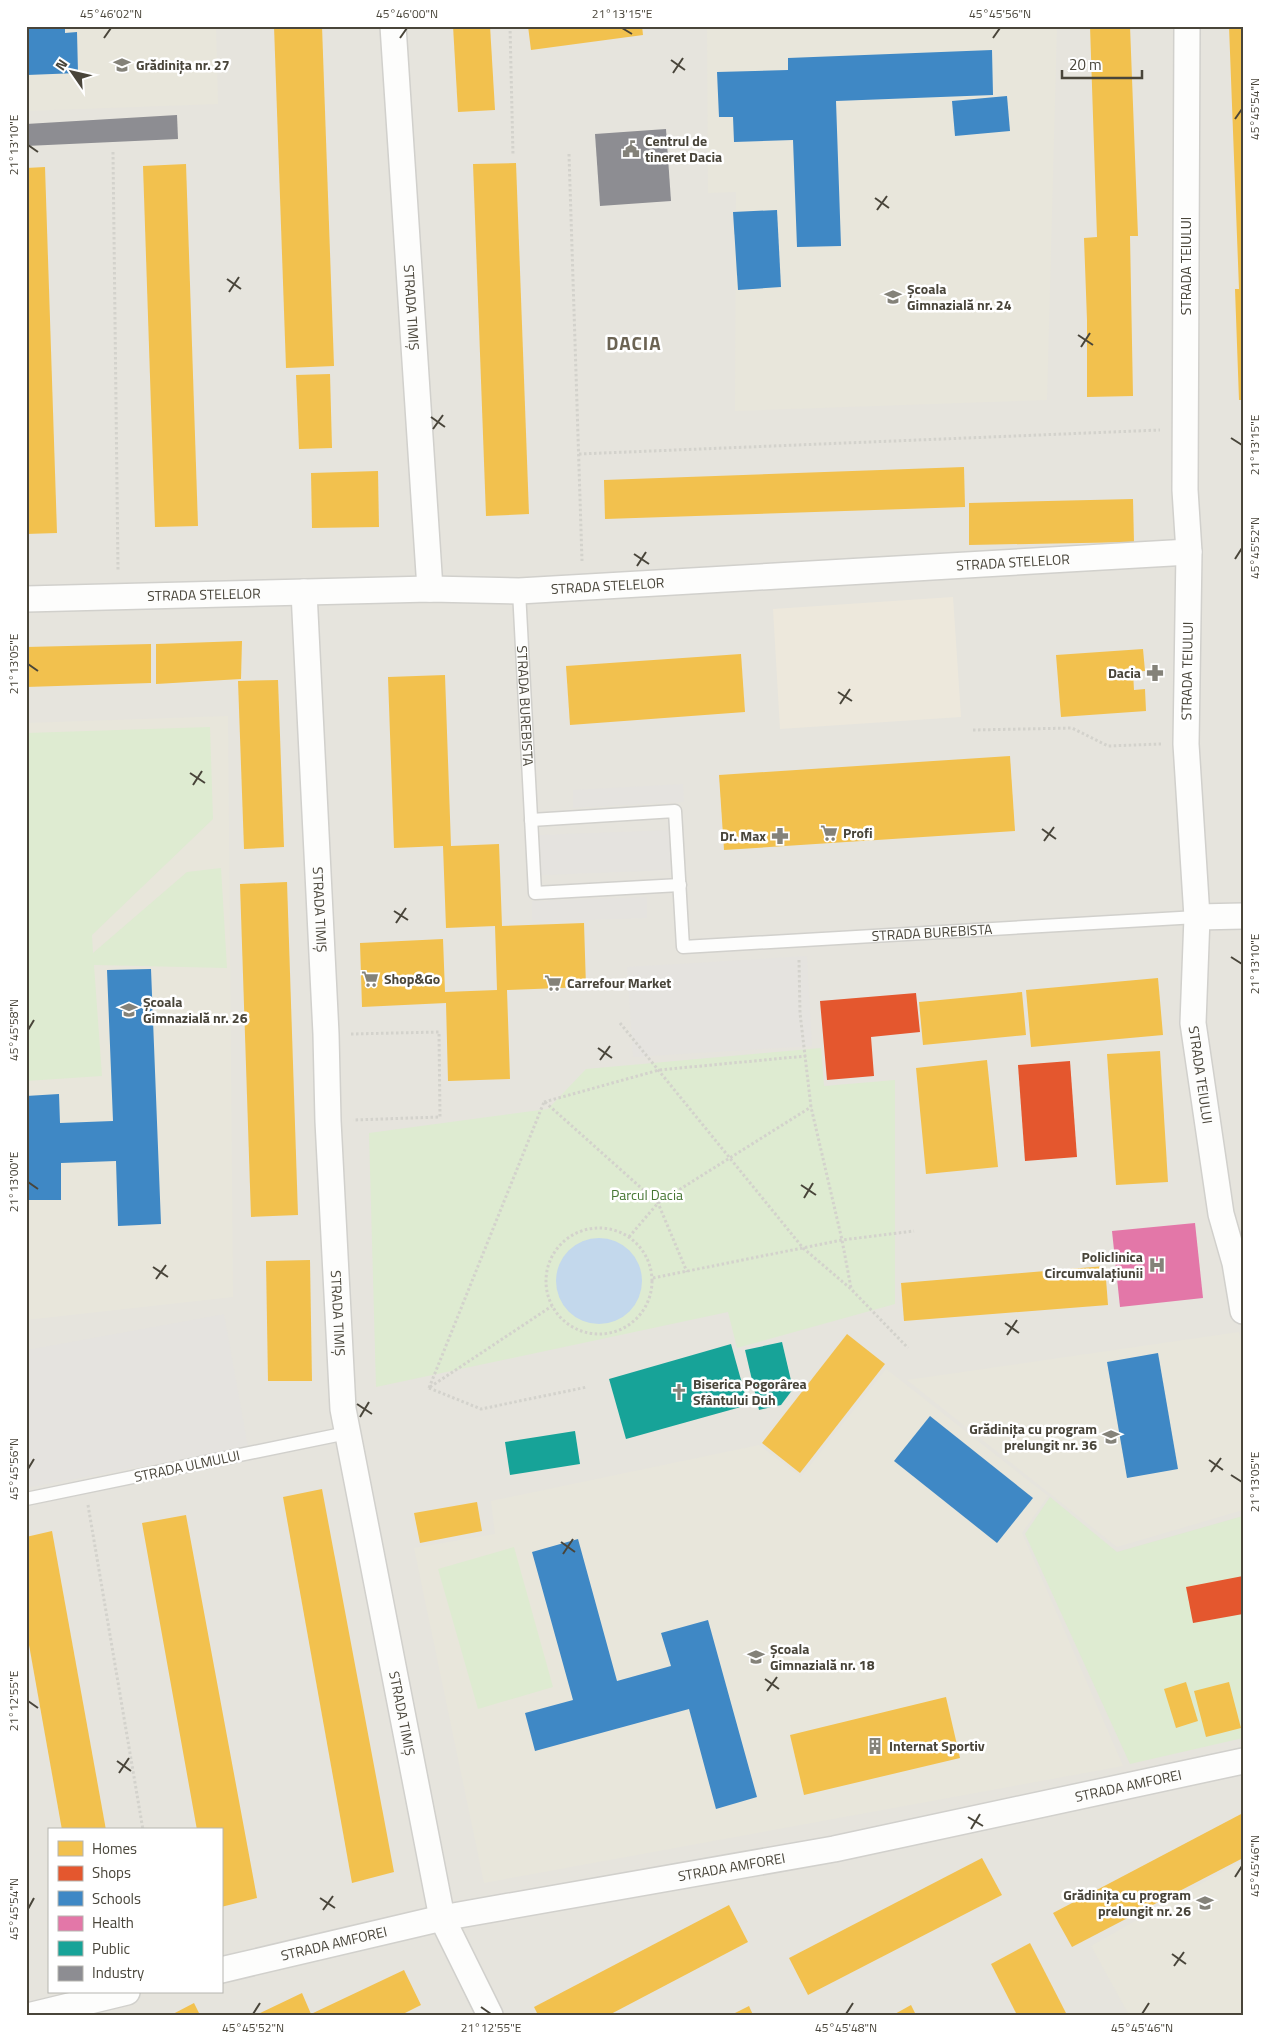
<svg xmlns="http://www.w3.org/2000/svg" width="1269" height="2041" font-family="'Titillium Web',sans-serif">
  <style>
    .residential { fill: #e6e4dd; fill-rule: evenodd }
    .commercial { fill: #ede8dc }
    .education { fill: #e8e6db }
    .green { fill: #deebd1 }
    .parking { fill: #e5e3df }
    .water { fill: #c3d8ec }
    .homes { fill: #f2c14e }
    .shops { fill: #e4572e }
    .schools { fill: #3f88c5 }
    .health { fill: #e377a8 }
    .public { fill: #17a398 }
    .industry { fill: #8d8d92 }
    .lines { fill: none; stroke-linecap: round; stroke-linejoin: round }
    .lane-casing { stroke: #d1d0cc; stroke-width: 15 }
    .street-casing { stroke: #d1d0cc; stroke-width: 28 }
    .path { stroke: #d3d2cc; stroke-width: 3; stroke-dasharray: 2.5 2.5; stroke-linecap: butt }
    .lane { stroke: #fdfdfc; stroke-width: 12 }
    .street { stroke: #fdfdfc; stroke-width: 25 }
    .ticks { fill: none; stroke: #49453a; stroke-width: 2 }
    .labels { text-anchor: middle; stroke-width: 5; stroke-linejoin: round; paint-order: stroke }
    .poi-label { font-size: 14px; font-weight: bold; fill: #49453a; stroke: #fff; text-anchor: start }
    .street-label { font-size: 14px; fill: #49453a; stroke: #fff }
    .park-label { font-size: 14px; fill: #457632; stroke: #fff }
    .district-label { font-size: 19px; font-weight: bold; letter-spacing: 1px; fill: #6b6353; stroke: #fff }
    .neatline { fill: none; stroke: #49453a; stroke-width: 2 }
    .ticks-label { font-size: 12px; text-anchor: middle; fill: #49453a }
  </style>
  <rect width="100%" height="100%" fill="#f3f2ee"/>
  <path class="residential" d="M26,26H1243V2015H26ZM49,1830H221V1992H49Z"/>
  <path class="commercial" d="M953,597L961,717L780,729L773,609Z"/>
  <g class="education">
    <path d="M26,26H216L218,104L26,111Z"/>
    <path d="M707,26H1057L1047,400L735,411L736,192L708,193Z"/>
    <path d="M228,716L233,1297L26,1320V723Z"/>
    <path d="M1239,1332L1243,1352V1510L1117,1547L907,1380Z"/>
    <path d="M886,1369L1048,1496L1022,1533L1123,1766L484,1883L414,1548L495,1534L491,1501L759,1445L801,1477Z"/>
    <path d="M1243,1860V2015H1129L1091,1946Z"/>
  </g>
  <g class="green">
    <path d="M210,727L213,819L92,935L93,953L187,872L221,868L227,968L94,965L102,1076L26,1081V733Z"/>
    <path d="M821,1048L824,1086L895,1080V1304L737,1348L728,1312L376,1387L369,1133L548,1109L586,1069Z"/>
    <path d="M1050,1497L1117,1552L1243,1516V1738L1130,1764L1025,1534Z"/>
    <path d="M514,1547L553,1687L478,1709L438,1569Z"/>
  </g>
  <g class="parking">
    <path d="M683,784L684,802L573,808V790Z"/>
    <path d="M672,830L673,870L541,875L539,835Z"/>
    <path d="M647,897V918L532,922V901Z"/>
    <path d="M807,956L812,1046L633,1057L627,967Z"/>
    <path d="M224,1314L248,1447L26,1488V1350Z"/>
  </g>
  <circle class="water" cx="599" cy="1281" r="43"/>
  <g class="homes">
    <path d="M274,26H322L334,366L286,368Z"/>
    <path d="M453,26H490L495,110L458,112Z"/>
    <path d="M528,26H642L643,35L531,50Z"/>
    <path d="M1090,26H1130L1138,236H1130L1133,396L1087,397V320L1084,238L1097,237Z"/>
    <path d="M1229,26H1243V400H1239L1235,289H1239Z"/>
    <path d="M516,163L529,514L486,516L473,164Z"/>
    <path d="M186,164L198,526L155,527L143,166Z"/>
    <path d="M45,167L57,533L26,534V168Z"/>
    <path d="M330,374L332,448L299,449L296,375Z"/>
    <path d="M964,467L965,507L605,519L604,480Z"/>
    <path d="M378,471L379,527L312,528L311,473Z"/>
    <path d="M1133,499L1134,542L969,545V503Z"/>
    <path d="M242,641L241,679L156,684V644Z"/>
    <path d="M151,644V683L26,687V647Z"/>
    <path d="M1143,649L1145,671L1133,672L1134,690L1145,689L1146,711L1061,717L1056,655Z"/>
    <path d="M741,654L745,712L570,725L566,666Z"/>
    <path d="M445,675L451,846L499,844L502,926L584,923L586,987L507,990L510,1079L448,1081L446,1003L362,1007L360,943L443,939L445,992L497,990L495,926L446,928L443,846L394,848L388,677Z"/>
    <path d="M278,680L284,847L244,849L238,681Z"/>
    <path d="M1010,756L1015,831L724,850L719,775Z"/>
    <path d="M287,882L298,1215L251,1217L240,884Z"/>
    <path d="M1158,978L1163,1035L1031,1047L1026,990Z"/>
    <path d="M1022,992L1026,1035L923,1045L919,1002Z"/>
    <path d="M1160,1051L1168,1182L1116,1185L1107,1054Z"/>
    <path d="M987,1060L998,1167L926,1174L916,1068Z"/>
    <path d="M310,1260L312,1381H268L266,1261Z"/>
    <path d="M1105,1266L1108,1305L904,1321L901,1283Z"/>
    <path d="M847,1334L885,1364L800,1473L762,1443Z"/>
    <path d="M322,1489L394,1872L352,1883L283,1497Z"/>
    <path d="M477,1502L482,1531L420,1543L414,1513Z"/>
    <path d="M186,1515L257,1898L221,1907V1830H197L142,1523Z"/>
    <path d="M52,1531L106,1830H62L26,1628V1537Z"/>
    <path d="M1186,1682L1198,1721L1176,1728L1164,1689Z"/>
    <path d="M1229,1682L1241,1728L1206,1737L1194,1691Z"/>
    <path d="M946,1697L960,1758L804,1795L790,1735Z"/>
    <path d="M1243,1813V1858L1072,1947L1053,1913Z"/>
    <path d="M982,1858L1002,1895L808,1995L789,1958Z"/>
    <path d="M729,1905L748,1942L609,2015H538L534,2007Z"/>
    <path d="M1030,1943L1067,2015H1017L991,1964Z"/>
    <path d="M404,1970L421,2005L401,2015H256L302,1993L311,2014Z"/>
    <path d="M194,2003L200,2015H171Z"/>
    <path d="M911,2005L916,2015H893Z"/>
    <path d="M749,2006L753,2015H731Z"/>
  </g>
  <g class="shops">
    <path d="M916,993L920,1032L871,1037L874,1076L827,1080L820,1001Z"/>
    <path d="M1070,1061L1077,1157L1025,1161L1018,1065Z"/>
    <path d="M1243,1576V1614L1193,1623L1186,1587Z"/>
  </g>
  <g class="schools">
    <path d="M26,26H65V33L77,32L78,73L27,75Z"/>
    <path d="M992,50L993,95L836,101L841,246L797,247L793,140L734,142L733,117H719L717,72L788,70V58Z"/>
    <path d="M1007,96L1010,131L955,136L952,101Z"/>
    <path d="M777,210L781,287L738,290L733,212Z"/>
    <path d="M151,969L161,1224L118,1226L116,1161L61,1163V1200H26V1096L59,1094L60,1123L113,1121L107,970Z"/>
    <path d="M1158,1353L1178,1469L1127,1478L1107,1362Z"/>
    <path d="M930,1416L1033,1498L997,1543L894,1461Z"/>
    <path d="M578,1539L617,1681L671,1666L661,1633L708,1620L757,1797L716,1809L689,1709L535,1751L525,1713L573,1700L532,1552Z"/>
  </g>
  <path class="health" d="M1195,1223L1203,1298L1120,1307L1112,1231Z"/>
  <g class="public">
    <path d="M782,1342L793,1389L781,1405L759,1410L745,1350Z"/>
    <path d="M731,1344L748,1405L626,1439L609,1379Z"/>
    <path d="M575,1431L580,1464L510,1475L505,1442Z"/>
  </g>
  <g class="industry">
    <path d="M177,115L178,139L26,146V124Z"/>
    <path d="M666,129L671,201L600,206L595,134Z"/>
  </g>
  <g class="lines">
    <g class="lane-casing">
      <g id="lane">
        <path id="s1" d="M519,591L535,893L680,885"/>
        <path id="s2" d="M531,820L675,811L683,947L1197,917"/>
        <path d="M26,1499L347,1433"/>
      </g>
    </g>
    <g class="street-casing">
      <g id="street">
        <path id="s3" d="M393,26L430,589"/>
        <path id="s4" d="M1187,26L1185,490L1189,552L1186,744L1197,917L1193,1023L1221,1214L1235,1263L1243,1311"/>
        <path id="s5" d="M304,592L326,1034L328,1121L343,1409L442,1918L490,2015"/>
        <path id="s6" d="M26,599L430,589L519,591L1189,552"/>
        <path d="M1197,917L1243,916"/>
        <path id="s7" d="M221,1970L442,1918L834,1849L1243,1761"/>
        <path d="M32,2015L127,1992"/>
      </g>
    </g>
    <g class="path">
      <path d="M510,26L513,155"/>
      <path d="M113,152L118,570"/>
      <path d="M569,154L582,561"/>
      <path d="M579,454L1160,430"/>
      <path d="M973,730L1072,728L1108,746L1161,744"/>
      <path d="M799,960L800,1013L811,1107L842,1240L851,1288"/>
      <path d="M620,1023L803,1248L851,1289L908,1348"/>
      <path d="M351,1034L439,1032L440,1117L353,1120"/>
      <path d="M544,1102L659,1070L806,1056"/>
      <path d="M545,1102L658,1203L687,1272"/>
      <circle cx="599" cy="1281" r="53"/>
      <path d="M629,1237L658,1203L811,1107"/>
      <path d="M653,1278L842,1240L914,1231"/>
      <path d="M430,1387L552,1306"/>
      <path d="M429,1388L544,1102"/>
      <path d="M429,1388L481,1409L587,1387"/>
      <path d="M88,1505L143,1830"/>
    </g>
    <use href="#lane" class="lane"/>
    <use href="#street" class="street"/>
  </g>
  <path class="ticks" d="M622,28L632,34M104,38L111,28M400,38L407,28M993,38L1000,28M671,60L685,70M673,73L683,58M1235,119L1242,109M28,145L38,152M875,198L889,208M877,210L887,196M227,279L241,289M229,292L239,277M1078,335L1093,345M1081,347L1090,333M431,417L445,427M433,429L443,415M1231,438L1242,445M634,554L649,564M1235,559L1242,548M637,566L646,552M28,664L38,671M838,692L852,701M840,704L850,689M190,773L205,783M193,785L202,771M1042,829L1056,839M1044,841L1054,827M394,911L408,920M396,923L406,908M1231,957L1242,964M28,1030L34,1020M598,1048L612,1058M600,1060L610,1046M28,1182L38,1189M801,1185L816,1195M804,1198L813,1183M153,1267L168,1277M156,1279L166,1265M1005,1323L1019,1333M1007,1335L1017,1320M357,1404L372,1414M360,1417L369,1402M1209,1460L1223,1470M28,1469L34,1459M1211,1472L1221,1458M1231,1475L1242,1482M561,1542L575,1552M563,1554L573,1539M765,1679L779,1689M767,1691L777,1677M28,1701L38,1708M117,1761L131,1771M119,1773L129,1758M968,1817L983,1826M971,1829L980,1814M1235,1877L1242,1866M320,1898L335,1908M28,1909L34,1898M323,1910L333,1896M1172,1954L1186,1964M1174,1966L1184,1952M481,2007L491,2014M253,2014L260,2003M846,2014L853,2003M1142,2014L1149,2003"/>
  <defs>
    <g id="school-bare" transform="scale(1.35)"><path d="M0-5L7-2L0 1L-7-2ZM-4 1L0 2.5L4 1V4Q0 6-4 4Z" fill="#848279" stroke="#fff" stroke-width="2.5" paint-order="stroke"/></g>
    <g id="civic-bare" transform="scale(1.35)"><path d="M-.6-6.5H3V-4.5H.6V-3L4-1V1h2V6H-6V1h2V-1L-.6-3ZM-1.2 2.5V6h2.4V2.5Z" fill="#848279" stroke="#fff" stroke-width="2.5" paint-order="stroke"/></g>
    <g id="pharmacy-bare" transform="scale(1.35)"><path d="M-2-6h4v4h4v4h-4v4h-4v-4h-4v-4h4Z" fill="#848279" stroke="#fff" stroke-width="2.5" paint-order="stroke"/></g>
    <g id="supermarket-bare" transform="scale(1.35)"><path d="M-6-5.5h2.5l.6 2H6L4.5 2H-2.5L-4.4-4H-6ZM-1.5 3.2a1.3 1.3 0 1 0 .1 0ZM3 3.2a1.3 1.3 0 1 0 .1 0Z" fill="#848279" stroke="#fff" stroke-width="2.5" paint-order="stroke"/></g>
    <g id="hospital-bare" transform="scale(1.35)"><path d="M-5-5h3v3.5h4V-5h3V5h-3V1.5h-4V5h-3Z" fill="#848279" stroke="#fff" stroke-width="2.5" paint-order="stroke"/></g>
    <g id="church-bare" transform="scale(1.35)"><path d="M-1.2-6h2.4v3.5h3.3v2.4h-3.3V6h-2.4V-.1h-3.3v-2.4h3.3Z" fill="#848279" stroke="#fff" stroke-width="2.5" paint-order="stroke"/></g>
    <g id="building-bare" transform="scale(1.35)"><path d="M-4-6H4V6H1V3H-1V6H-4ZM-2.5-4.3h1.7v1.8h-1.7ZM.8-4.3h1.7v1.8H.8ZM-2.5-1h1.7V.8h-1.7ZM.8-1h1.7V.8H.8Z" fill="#848279" stroke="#fff" stroke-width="2.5" paint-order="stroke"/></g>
  </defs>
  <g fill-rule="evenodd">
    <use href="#school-bare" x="122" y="65"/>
    <use href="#civic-bare" x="631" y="149"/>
    <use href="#school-bare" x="893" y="297"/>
    <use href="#pharmacy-bare" x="1155" y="673"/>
    <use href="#supermarket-bare" x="829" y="833"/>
    <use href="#pharmacy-bare" x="780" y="836"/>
    <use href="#supermarket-bare" x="370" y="979"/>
    <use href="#supermarket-bare" x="553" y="983"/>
    <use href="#school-bare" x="129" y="1010"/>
    <use href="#hospital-bare" x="1157" y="1265"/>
    <use href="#church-bare" x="679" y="1392"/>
    <use href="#school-bare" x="1111" y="1437"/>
    <use href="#school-bare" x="756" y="1657"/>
    <use href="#building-bare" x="875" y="1746"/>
    <use href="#school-bare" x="1205" y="1903"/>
  </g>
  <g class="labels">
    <g class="poi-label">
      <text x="136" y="70">Grădinița nr. 27</text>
      <text x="645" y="146">Centrul de<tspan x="645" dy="16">tineret Dacia</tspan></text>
      <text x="907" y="294">Școala<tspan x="907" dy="16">Gimnazială nr. 24</tspan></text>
      <text x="1141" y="678" text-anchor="end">Dacia</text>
      <text x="843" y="838">Profi</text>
      <text x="766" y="841" text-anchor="end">Dr. Max</text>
      <text x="384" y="984">Shop&amp;Go</text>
      <text x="567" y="988">Carrefour Market</text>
      <text x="143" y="1007">Școala<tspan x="143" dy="16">Gimnazială nr. 26</tspan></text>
      <text x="1143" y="1262" text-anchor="end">Policlinica<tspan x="1143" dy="16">Circumvalațiunii</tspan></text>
      <text x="693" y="1389">Biserica Pogorârea<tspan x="693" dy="16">Sfântului Duh</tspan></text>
      <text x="1097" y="1434" text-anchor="end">Grădinița cu program<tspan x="1097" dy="16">prelungit nr. 36</tspan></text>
      <text x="770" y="1654">Școala<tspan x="770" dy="16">Gimnazială nr. 18</tspan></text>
      <text x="889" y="1751">Internat Sportiv</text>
      <text x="1191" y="1900" text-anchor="end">Grădinița cu program<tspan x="1191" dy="16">prelungit nr. 26</tspan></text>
    </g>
    <g class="street-label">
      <text transform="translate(1186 266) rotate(-90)" y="5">STRADA TEIULUI</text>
      <text dy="5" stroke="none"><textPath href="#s3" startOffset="282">STRADA TIMIȘ</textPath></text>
      <text dy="5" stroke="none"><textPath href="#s6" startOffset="988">STRADA STELELOR</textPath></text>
      <text dy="5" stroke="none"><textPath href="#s6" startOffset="582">STRADA STELELOR</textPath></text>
      <text dy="5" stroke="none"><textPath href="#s6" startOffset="178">STRADA STELELOR</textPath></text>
      <text transform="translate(1187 671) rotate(-89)" y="5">STRADA TEIULUI</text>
      <text dy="5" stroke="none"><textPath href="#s1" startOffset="115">STRADA BUREBISTA</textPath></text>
      <text dy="5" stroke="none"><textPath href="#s5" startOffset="318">STRADA TIMIȘ</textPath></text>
      <text dy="5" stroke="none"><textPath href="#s2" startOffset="530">STRADA BUREBISTA</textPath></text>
      <text dy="5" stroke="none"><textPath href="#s4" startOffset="1050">STRADA TEIULUI</textPath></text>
      <text dy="5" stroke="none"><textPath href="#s5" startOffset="722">STRADA TIMIȘ</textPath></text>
      <text transform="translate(187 1466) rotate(-12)" y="5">STRADA ULMULUI</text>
      <text dy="5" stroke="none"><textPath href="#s5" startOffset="1128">STRADA TIMIȘ</textPath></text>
      <text dy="5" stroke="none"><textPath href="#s7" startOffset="926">STRADA AMFOREI</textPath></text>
      <text dy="5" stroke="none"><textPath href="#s7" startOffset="521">STRADA AMFOREI</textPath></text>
      <text dy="5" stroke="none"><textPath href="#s7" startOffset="116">STRADA AMFOREI</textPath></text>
    </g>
    <g class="park-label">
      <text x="647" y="1200">Parcul Dacia</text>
    </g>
    <g class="district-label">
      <text x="634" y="350">DACIA</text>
    </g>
  </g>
  <rect width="1269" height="2041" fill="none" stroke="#ffffff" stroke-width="55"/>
  <rect x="48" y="1828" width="175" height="165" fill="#ffffff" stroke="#b6b5b0"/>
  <rect x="58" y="1841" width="25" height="15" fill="#f2c14e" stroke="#b6b5b0"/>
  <text x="92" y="1854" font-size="15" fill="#49453a">Homes</text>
  <rect x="58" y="1866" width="25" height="15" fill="#e4572e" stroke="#b6b5b0"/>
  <text x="92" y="1878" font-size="15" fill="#49453a">Shops</text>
  <rect x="58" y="1891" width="25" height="15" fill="#3f88c5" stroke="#b6b5b0"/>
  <text x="92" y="1904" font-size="15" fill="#49453a">Schools</text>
  <rect x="58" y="1916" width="25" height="15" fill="#e377a8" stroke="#b6b5b0"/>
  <text x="92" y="1928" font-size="15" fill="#49453a">Health</text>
  <rect x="58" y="1941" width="25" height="15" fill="#17a398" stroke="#b6b5b0"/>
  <text x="92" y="1954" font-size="15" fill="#49453a">Public</text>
  <rect x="58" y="1966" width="25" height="15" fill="#8d8d92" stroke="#b6b5b0"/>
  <text x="92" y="1978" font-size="15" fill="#49453a">Industry</text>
  <g transform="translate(72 72) rotate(304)" stroke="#ffffff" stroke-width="4" paint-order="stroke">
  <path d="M0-4L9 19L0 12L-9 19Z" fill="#49453a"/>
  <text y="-8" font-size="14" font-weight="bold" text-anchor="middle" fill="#49453a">N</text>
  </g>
  <path d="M1062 70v8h80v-8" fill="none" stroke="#49453a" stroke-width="2.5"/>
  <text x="1069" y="70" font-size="15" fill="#49453a" stroke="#ffffff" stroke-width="4" paint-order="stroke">20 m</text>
  <rect x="28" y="28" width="1214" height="1986" class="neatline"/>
  <g class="ticks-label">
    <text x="111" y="18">45°46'02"N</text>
    <text x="407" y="18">45°46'00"N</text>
    <text x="622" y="18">21°13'15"E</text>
    <text x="1000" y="18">45°45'56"N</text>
    <text transform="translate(1255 109) rotate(-90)" y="4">45°45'54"N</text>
    <text transform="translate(14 145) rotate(-90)" y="4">21°13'10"E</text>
    <text transform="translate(1255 445) rotate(-90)" y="4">21°13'15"E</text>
    <text transform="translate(1255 548) rotate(-90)" y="4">45°45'52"N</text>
    <text transform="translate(14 664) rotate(-90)" y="4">21°13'05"E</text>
    <text transform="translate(1255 964) rotate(-90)" y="4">21°13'10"E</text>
    <text transform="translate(14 1030) rotate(-90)" y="4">45°45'58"N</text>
    <text transform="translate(14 1182) rotate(-90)" y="4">21°13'00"E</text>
    <text transform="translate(14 1469) rotate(-90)" y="4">45°45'56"N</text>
    <text transform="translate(1255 1482) rotate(-90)" y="4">21°13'05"E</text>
    <text transform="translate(14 1701) rotate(-90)" y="4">21°12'55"E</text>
    <text transform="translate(1255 1866) rotate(-90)" y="4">45°45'46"N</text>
    <text transform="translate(14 1909) rotate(-90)" y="4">45°45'54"N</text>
    <text x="253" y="2032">45°45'52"N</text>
    <text x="491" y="2032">21°12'55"E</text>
    <text x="846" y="2032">45°45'48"N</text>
    <text x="1142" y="2032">45°45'46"N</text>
  </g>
</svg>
